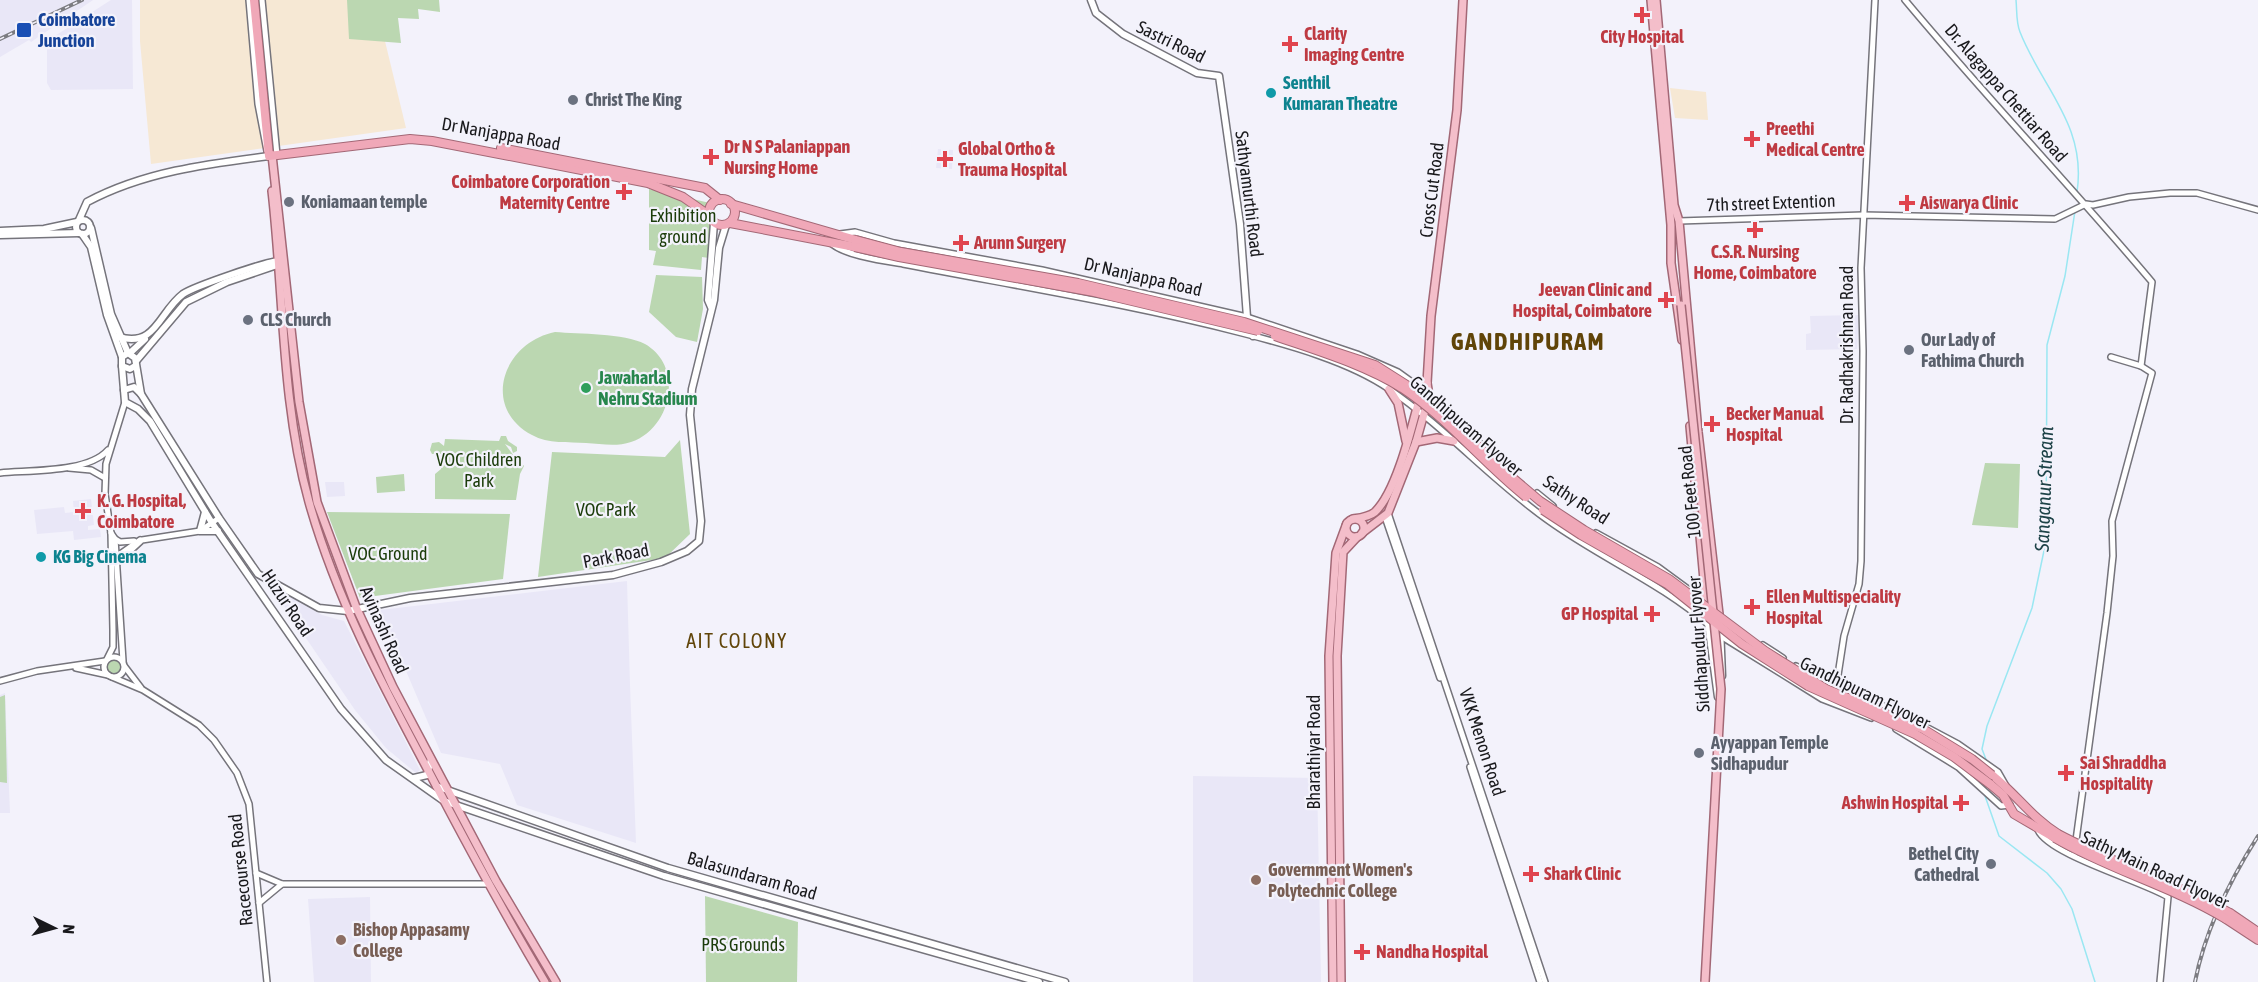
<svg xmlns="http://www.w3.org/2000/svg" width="2258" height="982" font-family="'Asap Condensed',sans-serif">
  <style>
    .commercial { fill: #f6e8d4 }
    .built { fill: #e9e7f7 }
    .green { fill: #bbd7b1 }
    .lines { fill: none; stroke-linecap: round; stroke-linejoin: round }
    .stream { stroke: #9ae7f2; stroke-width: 1.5 }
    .tertiary-casing { stroke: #75747b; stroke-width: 8 }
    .secondary-casing { stroke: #75747b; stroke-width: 9 }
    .primary-casing { stroke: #a36876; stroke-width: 10 }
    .trunk-casing { stroke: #a36876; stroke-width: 10 }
    .tertiary { stroke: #fff; stroke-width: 5 }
    .secondary { stroke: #fff; stroke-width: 6 }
    .primary { stroke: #f4beca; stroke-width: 7 }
    .trunk { stroke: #f0a8b8; stroke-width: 8 }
    .rail-casing { stroke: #7c7c81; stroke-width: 4 }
    .rail { stroke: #f3f2fb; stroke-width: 1.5; stroke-dasharray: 4.5; stroke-linecap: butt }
    .primary-bridge-casing { stroke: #a36876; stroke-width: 10; stroke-linecap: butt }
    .trunk-bridge-casing { stroke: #a36876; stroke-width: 10; stroke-linecap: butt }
    .primary-bridge { stroke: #f4beca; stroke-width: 7 }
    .trunk-bridge { stroke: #f0a8b8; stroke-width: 8 }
    .health-dot { fill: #e0444e; stroke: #f3f2fb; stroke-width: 2 }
    .transit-dot { fill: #1a4fb4; stroke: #f3f2fb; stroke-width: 2 }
    .culture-dot { fill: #0f9aa8; stroke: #f3f2fb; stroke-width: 2 }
    .worship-dot { fill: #6b7280; stroke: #f3f2fb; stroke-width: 2 }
    .leisure-dot { fill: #2e9e5b; stroke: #f3f2fb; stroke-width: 2 }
    .education-dot { fill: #8d6e63; stroke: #f3f2fb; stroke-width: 2 }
    .labels { text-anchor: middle; stroke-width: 4.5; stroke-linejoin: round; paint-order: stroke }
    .transit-label { font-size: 18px; font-weight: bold; fill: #164399; stroke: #f3f2fb; text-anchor: start }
    .health-label { font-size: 18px; font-weight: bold; fill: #be3a42; stroke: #f3f2fb; text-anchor: start }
    .street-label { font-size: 18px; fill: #19191c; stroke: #f3f2fb }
    .culture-label { font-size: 18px; font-weight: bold; fill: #0d838f; stroke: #f3f2fb; text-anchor: start }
    .worship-label { font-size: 18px; font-weight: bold; fill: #5b616d; stroke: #f3f2fb; text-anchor: start }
    .park-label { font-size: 18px; fill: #1b3c0a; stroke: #f3f2fb }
    .leisure-label { font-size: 18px; font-weight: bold; fill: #27864d; stroke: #f3f2fb; text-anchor: start }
    .education-label { font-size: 18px; font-weight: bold; fill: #785e54; stroke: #f3f2fb; text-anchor: start }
    .water-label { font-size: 20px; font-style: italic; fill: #1d4247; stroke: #f3f2fb }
    .neighbourhood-label { font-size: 20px; letter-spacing: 1.5px; fill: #604408; stroke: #f3f2fb }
    .district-label { font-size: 24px; font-weight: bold; letter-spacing: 1.5px; fill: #604408; stroke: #f3f2fb }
  </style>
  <rect width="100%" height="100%" fill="#f3f2fb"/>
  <g class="commercial">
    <path d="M140,0H375L406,128L151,164L140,41Z"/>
    <path d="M1670,88L1706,92L1708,120L1675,118Z"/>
  </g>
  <g class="built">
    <path d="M0,0H93L31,42L29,40L0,57Z"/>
    <path d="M111,0H132L133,89L51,90L47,83V41Z"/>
    <path d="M938,149L953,150L952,169L936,168Z"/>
    <path d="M1859,315L1857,349L1806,350V334L1811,333L1810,316Z"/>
    <path d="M325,482H344L345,496L327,497Z"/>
    <path d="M91,499L94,525L88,526V530L100,529L101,537L74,540L73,531L37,534L34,510L64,507L65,513L74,512L73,501Z"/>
    <path d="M627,581L630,685L636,843L517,805L500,764L441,753L380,610Z"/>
    <path d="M282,592L322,615L344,621L420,770L416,773L386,748L355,710L278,597Z"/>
    <path d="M5,693L10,813H0V695Z"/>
    <path d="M1193,776L1317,778L1321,982H1193Z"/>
    <path d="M370,897L371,982H314L308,899Z"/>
  </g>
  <g class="green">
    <path d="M347,0H439L440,12L418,9L419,19L398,18L401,43L349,39Z"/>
    <path d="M649,189L710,203L713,213L709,258L702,257L701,270L653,265L656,251L649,250Z"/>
    <path d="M656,275L702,277L703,309L697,342L676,337L649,312Z"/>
    <path d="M555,332C579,334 624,333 645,344C685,367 671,429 631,442C617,447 601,444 586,443C569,442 548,444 532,435C481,408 502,343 555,332Z"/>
    <path d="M501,436H506L508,441L517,447V451L513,453L511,447L505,444L514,456L519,454L518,459L524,466L520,474L516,500L435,499V474L441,469L443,454H432L430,450L432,443L439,442L444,446L445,439L499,441Z"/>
    <path d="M680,440L690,534L665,558L538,577L552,452L665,457Z"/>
    <path d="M1985,463L2020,464L2018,528L1972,525Z"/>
    <path d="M404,474L405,491L377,493L376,477Z"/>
    <path d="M327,512L510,514L503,579L360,598Z"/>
    <circle cx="114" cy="667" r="9"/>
    <path d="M5,695L7,783L0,782V697Z"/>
    <path d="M705,896L798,922L797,982H706Z"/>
  </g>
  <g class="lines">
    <g class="stream">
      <path d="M2016,0C2017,10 2016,23 2020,32C2042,88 2087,125 2077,192"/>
      <path d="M1987,762L1982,749L1987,726L2032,608L2046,541L2047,345L2065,276L2075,211"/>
      <path d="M1984,793L1999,836L2047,873L2061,889L2072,909L2095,982"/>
    </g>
    <g class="tertiary-casing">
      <g id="tertiary">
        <path d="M249,0L258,104L267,151"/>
        <path d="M262,0L277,155"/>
        <path d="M1905,0C1985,96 2071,186 2152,282L2141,366"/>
        <path d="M1679,221L1863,215L2055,219L2086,204L2093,205L2129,197L2170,193H2197L2258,210"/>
        <path d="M840,234L855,232L894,243L1042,270L1247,317L1357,354L1398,372L1423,390"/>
        <path d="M829,241C840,255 884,261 903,264C1016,286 1130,304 1242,333C1289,345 1350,362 1389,389C1446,428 1492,481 1549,521C1602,559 1661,583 1710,626"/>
        <path d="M1430,397L1509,470"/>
        <path d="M69,468L91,470L105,478"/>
        <path d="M0,473C29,470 88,473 108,450"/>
        <path d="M1537,493L1553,506"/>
        <path d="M1388,513L1545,982"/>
        <path d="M1385,517L1440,678"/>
        <path d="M111,533L115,539L123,661"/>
        <path d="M1596,533L1658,567L1707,603"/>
        <path d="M115,539L120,542L134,541"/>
        <path d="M116,557L140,540"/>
        <path d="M116,564L142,540L200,531L219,518"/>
        <path d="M1719,635L1822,699L1871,718"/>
        <path d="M1763,645L1783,658"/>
        <circle cx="114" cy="667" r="10"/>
        <path d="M107,659L113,647V630L111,533L105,494L106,464L125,402"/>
        <path d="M1796,666L1836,688L1892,709L1958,744L1998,772L2006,786"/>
        <path d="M125,667L141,688"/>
        <path d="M76,668L108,675"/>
        <path d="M112,677L143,690L199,725L214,740L237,773L249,804L267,982"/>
        <path d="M0,681L37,671L105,661"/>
        <path d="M1836,688L1844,636L1859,584L1861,561L1863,351L1861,268L1875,0"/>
        <path d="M1896,729L1958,767L2001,806L2010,805"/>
        <path d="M1470,767L1540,982"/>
        <path d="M2038,830C2049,855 2142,881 2168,897L2160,982"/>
        <path d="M2074,855L2107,613L2113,556L2112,521L2152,373L2141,366L2111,357"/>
        <path d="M256,873L282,884"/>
        <path d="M259,903L282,884H488"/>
      </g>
    </g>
    <g class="secondary-casing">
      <g id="secondary">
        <path d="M1091,0L1096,13L1123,34L1197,73L1219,76L1240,224L1247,317L1253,336"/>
        <circle cx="83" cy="227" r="7"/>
        <path d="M79,220L87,202C143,172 206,164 269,156"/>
        <path d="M91,228L111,314L128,353"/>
        <path d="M0,231L44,229L77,222"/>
        <path d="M82,234L91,247L107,315L122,357"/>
        <path d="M0,235L79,233"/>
        <path d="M711,307L708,300L714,223"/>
        <path d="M119,337C156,348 159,312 183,294C193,287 270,260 281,261"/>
        <path d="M130,353L145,339"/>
        <path d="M136,361L186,302L227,282L277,265L283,266"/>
        <path d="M122,366L125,402L138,409L150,421L212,523L341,709L386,760L444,801L664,876L1039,982"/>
        <path d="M135,366L130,369L122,366V357L128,353L135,358L141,394L219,518L258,574L319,608L348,611L410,598L613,575L661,562L687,551L699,541L701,521L690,415L692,389L714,300L719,248L726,225"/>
        <path d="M124,390L134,387L141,394"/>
        <path d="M205,512L200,531H218"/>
        <path d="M1707,615L1718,697"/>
        <path d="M1720,626L1722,676"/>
        <path d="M414,778L427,775L431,759"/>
        <path d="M436,786L668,868L1065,982"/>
      </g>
    </g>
    <g class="primary-casing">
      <g id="primary">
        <path d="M1651,0L1671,225V263L1682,340"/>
        <path d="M1656,0L1674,205L1679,221L1698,432L1719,614"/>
        <path d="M272,155L299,402L317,502L356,607L393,687L496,881L556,982"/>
        <path d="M272,191C284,295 281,401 309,502C336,598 382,684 429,772C466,843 504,913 545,982"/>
        <path d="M1389,389L1398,403L1406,441"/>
        <path d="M1690,426L1706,602"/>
        <path d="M1416,442L1437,438L1454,441"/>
        <circle cx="1355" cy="528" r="9"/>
        <path d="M1353,519C1360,518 1369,517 1375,512C1398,490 1413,421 1422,389L1427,383"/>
        <path d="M1362,533L1388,513L1416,442L1429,396L1427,383L1431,316L1457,110L1463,0"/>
        <path d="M1333,982L1329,656L1336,553L1347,523"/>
        <path d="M1341,982L1337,656L1343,552L1357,537"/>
      </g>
    </g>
    <g class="trunk-casing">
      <g id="trunk">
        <path d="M254,0L269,156L410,139L432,141L648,183L683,197L710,216"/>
        <path d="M501,148L695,186L705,188L720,200"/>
        <circle cx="722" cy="212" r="13"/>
        <path d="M731,204L856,240"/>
        <path d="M730,223L855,247"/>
        <path d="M1992,775C2017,795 2032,818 2058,834"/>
        <path d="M1990,784L2003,795L2014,814L2055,838"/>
        <path d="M2230,913L2258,932"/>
        <path d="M2226,919L2258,940"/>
      </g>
    </g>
    <use href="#tertiary" class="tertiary"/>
    <use href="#secondary" class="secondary"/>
    <use href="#primary" class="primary"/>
    <use href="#trunk" class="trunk"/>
    <g class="rail-casing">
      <g id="rail">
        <path d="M0,39L82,0"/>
        <path d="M2195,982C2205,930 2230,880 2258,836"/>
      </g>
    </g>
    <use href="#rail" class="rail"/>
    <g class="primary-bridge-casing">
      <path id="primary-bridge" d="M1681,305L1721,689L1705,982"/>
    </g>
    <g class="trunk-bridge-casing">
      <g id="trunk-bridge">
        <path d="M856,240L901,252L1078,283L1244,322L1375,365L1427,398L1501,468L1540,501L1584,530L1669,579L1765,651L1826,689L1923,729L1972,759L1992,775"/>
        <path d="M855,247L899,257L1094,292L1258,331"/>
        <path d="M1275,336C1318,351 1363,364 1402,388C1448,418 1483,463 1526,497"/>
        <path d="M1543,510L1581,535L1667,584L1742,644L1808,686L1915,734L1954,757L1990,784"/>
        <path d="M2058,834C2114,864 2174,882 2230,913"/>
        <path d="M2055,838C2110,870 2171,886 2226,919"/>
      </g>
    </g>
    <use href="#primary-bridge" class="primary-bridge"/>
    <use href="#trunk-bridge" class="trunk-bridge"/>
  </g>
  <g class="health-dot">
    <path d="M1639 6h6v6h6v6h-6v6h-6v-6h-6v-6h6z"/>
    <path d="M1287 35h6v6h6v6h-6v6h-6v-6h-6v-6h6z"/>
    <path d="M1749 130h6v6h6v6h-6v6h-6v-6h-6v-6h6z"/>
    <path d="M708 148h6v6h6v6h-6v6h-6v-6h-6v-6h6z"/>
    <path d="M942 150h6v6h6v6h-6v6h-6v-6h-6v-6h6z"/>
    <path d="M621 183h6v6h6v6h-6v6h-6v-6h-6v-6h6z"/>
    <path d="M1904 194h6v6h6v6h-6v6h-6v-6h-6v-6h6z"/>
    <path d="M1752 221h6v6h6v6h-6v6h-6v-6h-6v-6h6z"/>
    <path d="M958 234h6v6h6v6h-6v6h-6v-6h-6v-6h6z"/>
    <path d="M1663 291h6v6h6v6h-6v6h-6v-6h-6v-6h6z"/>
    <path d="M1709 415h6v6h6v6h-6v6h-6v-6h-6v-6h6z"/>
    <path d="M80 502h6v6h6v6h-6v6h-6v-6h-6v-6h6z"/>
    <path d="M1749 598h6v6h6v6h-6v6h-6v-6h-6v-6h6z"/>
    <path d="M1649 605h6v6h6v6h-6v6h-6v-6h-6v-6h6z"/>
    <path d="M2063 764h6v6h6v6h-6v6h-6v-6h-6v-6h6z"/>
    <path d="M1958 794h6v6h6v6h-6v6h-6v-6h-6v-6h6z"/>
    <path d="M1528 865h6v6h6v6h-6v6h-6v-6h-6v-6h6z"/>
    <path d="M1359 943h6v6h6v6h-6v6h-6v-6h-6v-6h6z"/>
  </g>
  <rect class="transit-dot" x="16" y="22" width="16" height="16" rx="3"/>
  <g class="culture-dot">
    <circle cx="1271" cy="93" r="6"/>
    <circle cx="41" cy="557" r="6"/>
  </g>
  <g class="worship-dot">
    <circle cx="573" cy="100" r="6"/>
    <circle cx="289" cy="202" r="6"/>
    <circle cx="248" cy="320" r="6"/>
    <circle cx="1909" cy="350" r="6"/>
    <circle cx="1699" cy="753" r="6"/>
    <circle cx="1991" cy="864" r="6"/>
  </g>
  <circle class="leisure-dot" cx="586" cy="388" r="6"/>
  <g class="education-dot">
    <circle cx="1256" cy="880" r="6"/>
    <circle cx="341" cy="940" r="6"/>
  </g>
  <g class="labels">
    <g class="transit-label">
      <text x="38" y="26">Coimbatore<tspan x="38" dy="21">Junction</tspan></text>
    </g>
    <g class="health-label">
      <text x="1304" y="40">Clarity<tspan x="1304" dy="21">Imaging Centre</tspan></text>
      <text x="1642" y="43" text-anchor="middle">City Hospital</text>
      <text x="1766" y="135">Preethi<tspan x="1766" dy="21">Medical Centre</tspan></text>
      <text x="724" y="153">Dr N S Palaniappan<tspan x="724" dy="21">Nursing Home</tspan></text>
      <text x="958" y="155">Global Ortho &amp;<tspan x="958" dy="21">Trauma Hospital</tspan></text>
      <text x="610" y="188" text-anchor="end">Coimbatore Corporation<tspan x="610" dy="21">Maternity Centre</tspan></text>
      <text x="1920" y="209">Aiswarya Clinic</text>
      <text x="974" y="249">Arunn Surgery</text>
      <text x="1755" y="258" text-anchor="middle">C.S.R. Nursing<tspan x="1755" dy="21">Home, Coimbatore</tspan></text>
      <text x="1652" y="296" text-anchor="end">Jeevan Clinic and<tspan x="1652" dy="21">Hospital, Coimbatore</tspan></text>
      <text x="1726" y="420">Becker Manual<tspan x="1726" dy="21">Hospital</tspan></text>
      <text x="97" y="507">K. G. Hospital,<tspan x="97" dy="21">Coimbatore</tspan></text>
      <text x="1766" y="603">Ellen Multispeciality<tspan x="1766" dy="21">Hospital</tspan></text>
      <text x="1638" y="620" text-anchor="end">GP Hospital</text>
      <text x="2080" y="769">Sai Shraddha<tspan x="2080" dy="21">Hospitality</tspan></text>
      <text x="1948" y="809" text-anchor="end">Ashwin Hospital</text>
      <text x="1544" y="880">Shark Clinic</text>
      <text x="1376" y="958">Nandha Hospital</text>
    </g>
    <g class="street-label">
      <text transform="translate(1171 42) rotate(26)" y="6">Sastri Road</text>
      <text transform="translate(2006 93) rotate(49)" y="6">Dr. Alagappa Chettiar Road</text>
      <text transform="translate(501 134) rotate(10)" y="6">Dr Nanjappa Road</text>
      <text transform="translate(1432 190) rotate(-83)" y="6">Cross Cut Road</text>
      <text transform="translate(1249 194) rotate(83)" y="6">Sathyamurthi Road</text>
      <text transform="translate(1771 203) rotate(-2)" y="6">7th street Extention</text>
      <text transform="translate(1143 277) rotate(13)" y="6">Dr Nanjappa Road</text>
      <text transform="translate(1847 345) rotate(-90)" y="6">Dr. Radhakrishnan Road</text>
      <text transform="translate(1466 426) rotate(41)" y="6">Gandhipuram Flyover</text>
      <text transform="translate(1690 492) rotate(-96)" y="6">100 Feet Road</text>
      <text transform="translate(1576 500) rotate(33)" y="6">Sathy Road</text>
      <text transform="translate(616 556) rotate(-11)" y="6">Park Road</text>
      <text transform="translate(287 603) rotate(56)" y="6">Huzur Road</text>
      <text transform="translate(384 630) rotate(66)" y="6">Avinashi Road</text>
      <text transform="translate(1699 644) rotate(-94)" y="6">Siddhapudur Flyover</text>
      <text transform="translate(1865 693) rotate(26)" y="6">Gandhipuram Flyover</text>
      <text transform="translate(1482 742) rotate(72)" y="6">VKK Menon Road</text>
      <text transform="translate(1314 752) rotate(-90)" y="6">Bharathiyar Road</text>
      <text transform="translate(241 870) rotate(-96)" y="6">Racecourse Road</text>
      <text transform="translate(2155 870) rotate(25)" y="6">Sathy Main Road Flyover</text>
      <text transform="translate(752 876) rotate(16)" y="6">Balasundaram Road</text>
    </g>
    <g class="culture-label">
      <text x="1283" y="89">Senthil<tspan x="1283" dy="21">Kumaran Theatre</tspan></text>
      <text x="53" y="563">KG Big Cinema</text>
    </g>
    <g class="worship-label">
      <text x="585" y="106">Christ The King</text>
      <text x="301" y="208">Koniamaan temple</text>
      <text x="260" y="326">CLS Church</text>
      <text x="1921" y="346">Our Lady of<tspan x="1921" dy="21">Fathima Church</tspan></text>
      <text x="1711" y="749">Ayyappan Temple<tspan x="1711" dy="21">Sidhapudur</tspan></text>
      <text x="1979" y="860" text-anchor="end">Bethel City<tspan x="1979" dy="21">Cathedral</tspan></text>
    </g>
    <g class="park-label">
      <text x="683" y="222">Exhibition<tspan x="683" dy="21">ground</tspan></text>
      <text x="479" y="466">VOC Children<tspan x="479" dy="21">Park</tspan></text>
      <text x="606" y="516">VOC Park</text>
      <text x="388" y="560">VOC Ground</text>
      <text x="743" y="951">PRS Grounds</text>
    </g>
    <g class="leisure-label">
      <text x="598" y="384">Jawaharlal<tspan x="598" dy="21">Nehru Stadium</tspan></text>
    </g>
    <g class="education-label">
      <text x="1268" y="876">Government Women's<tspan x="1268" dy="21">Polytechnic College</tspan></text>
      <text x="353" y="936">Bishop Appasamy<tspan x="353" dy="21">College</tspan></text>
    </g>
    <g class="water-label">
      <text transform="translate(2044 489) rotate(-88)" y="7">Sanganur Stream</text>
    </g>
    <g class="neighbourhood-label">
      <text x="737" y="648">AIT COLONY</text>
    </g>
    <g class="district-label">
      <text x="1528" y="350">GANDHIPURAM</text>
    </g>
  </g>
  <g transform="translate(54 928) rotate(95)" stroke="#f3f2fb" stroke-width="4.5" paint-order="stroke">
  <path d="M0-4.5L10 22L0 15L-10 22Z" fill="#19191c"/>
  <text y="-9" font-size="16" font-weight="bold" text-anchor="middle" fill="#19191c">N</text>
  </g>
</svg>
